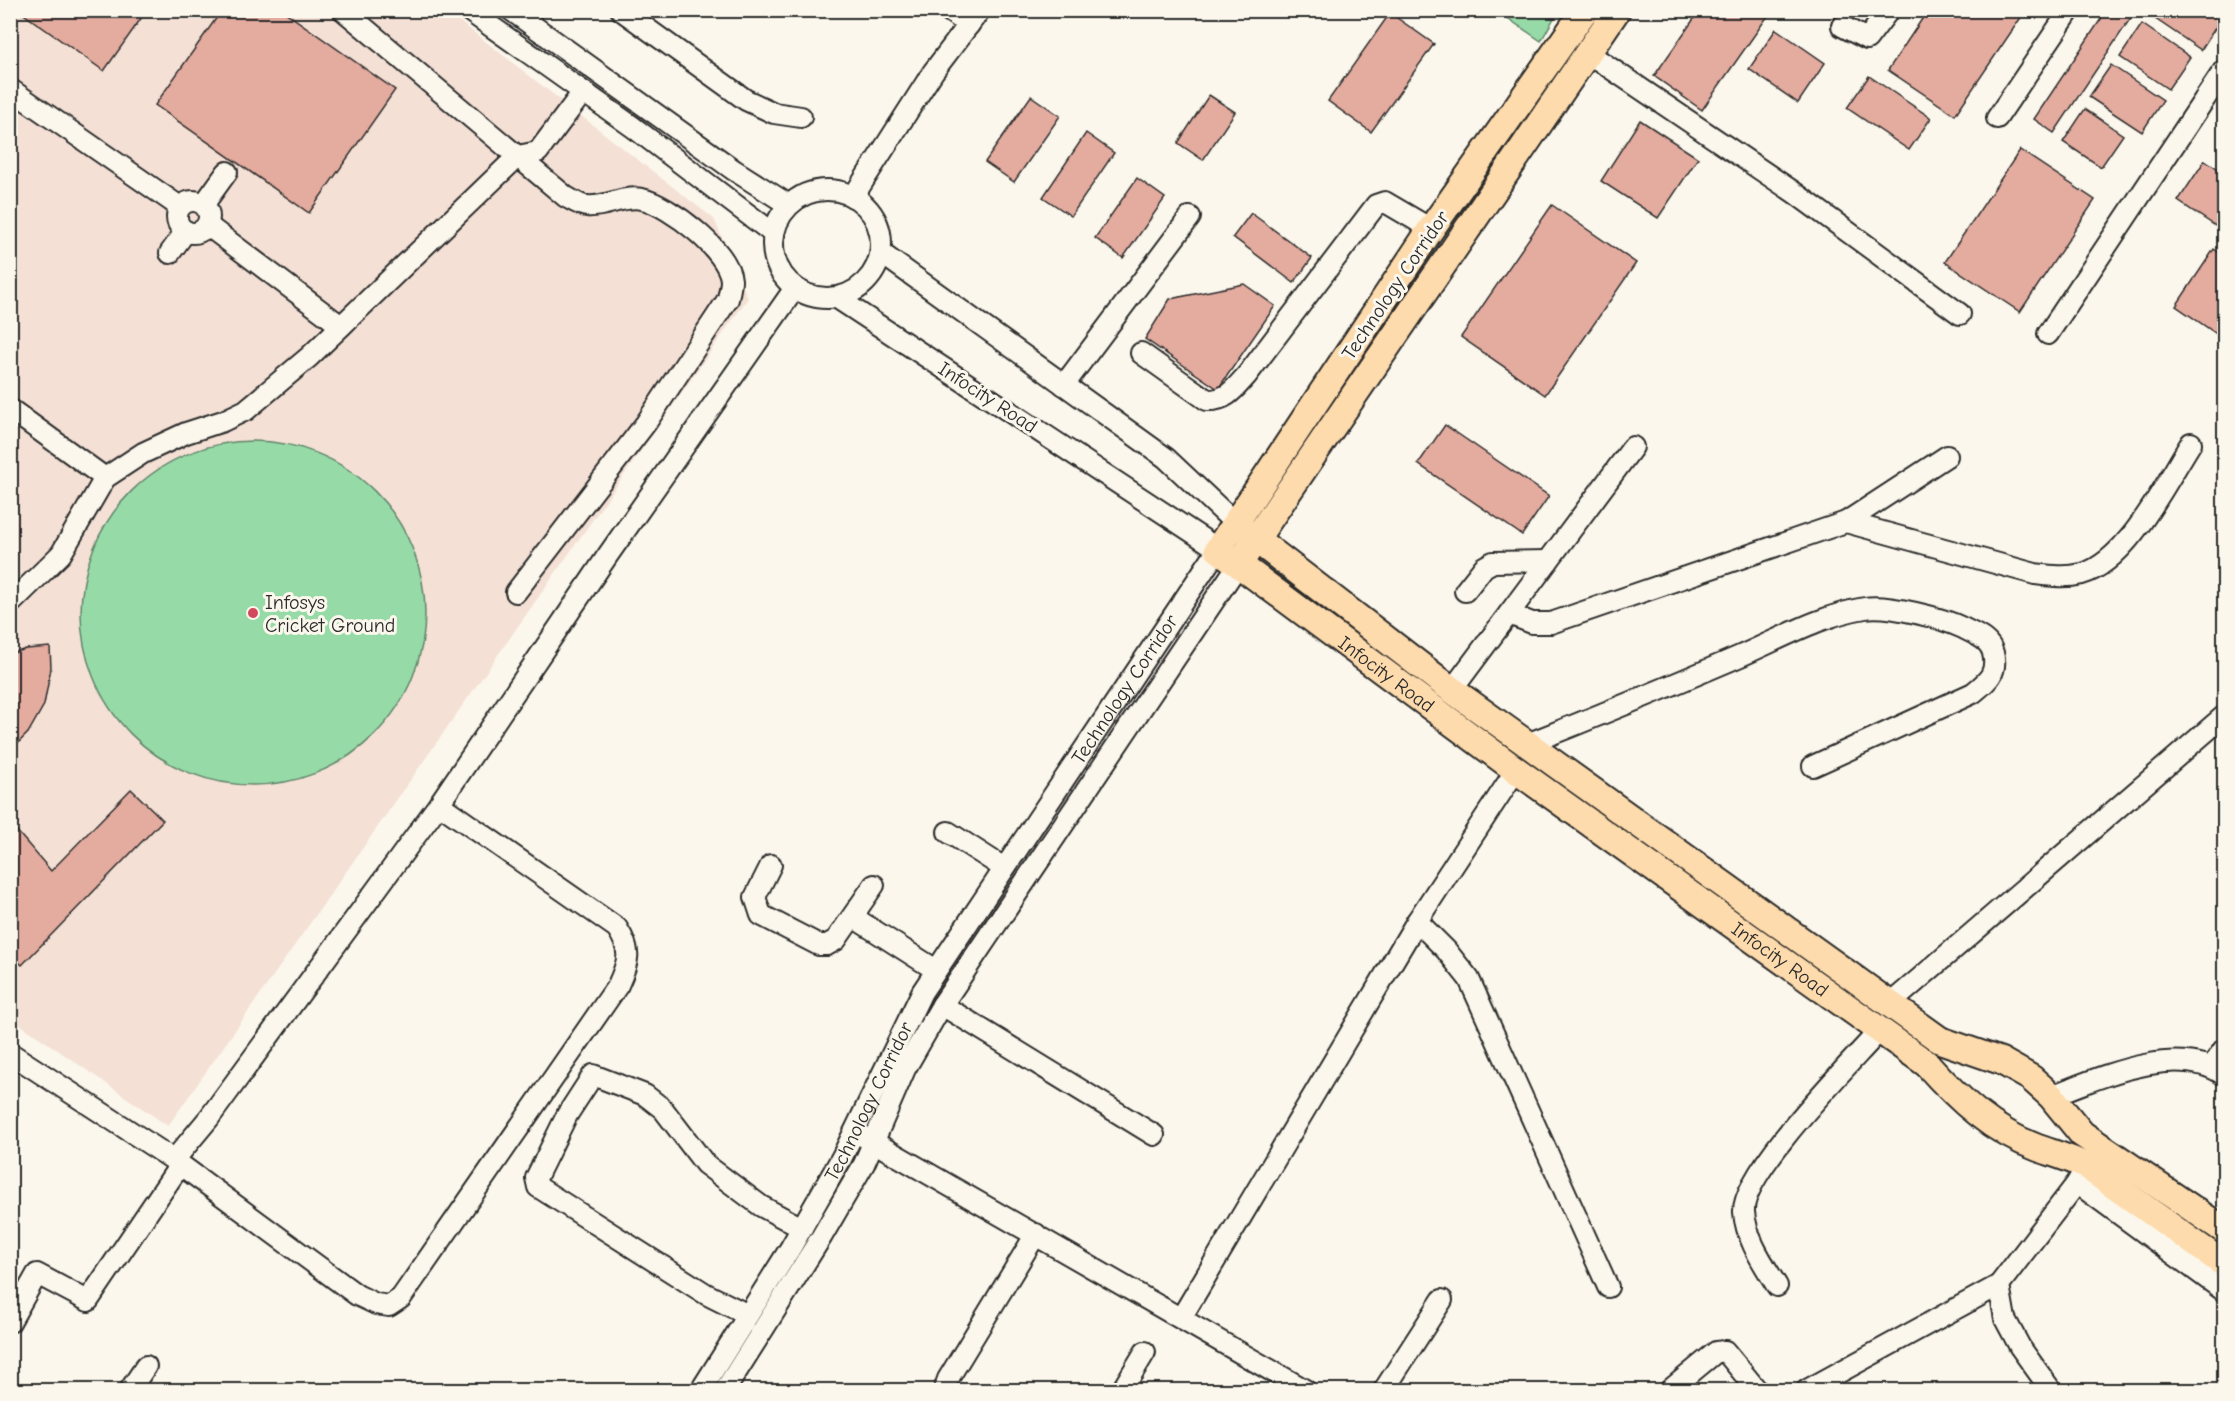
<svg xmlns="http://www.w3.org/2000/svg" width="2235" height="1401" font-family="'Comic Neue',sans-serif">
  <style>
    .built { fill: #f4e0d5 }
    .green { fill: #96dba7; stroke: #608369; stroke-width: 1.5 }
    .building { fill: #e4ab9f; stroke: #2b2b2b; stroke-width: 1.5 }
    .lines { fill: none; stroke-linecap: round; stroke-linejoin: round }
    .minor-casing { stroke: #2b2b2b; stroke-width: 24 }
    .major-casing { stroke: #2b2b2b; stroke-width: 30 }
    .minor { stroke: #fbf7ec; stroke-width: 20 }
    .major { stroke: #fedbac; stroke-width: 26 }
    .poi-dot { fill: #d1495b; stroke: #fbf7ec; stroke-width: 2 }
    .labels { text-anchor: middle; stroke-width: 6; stroke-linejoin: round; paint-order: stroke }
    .street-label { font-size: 20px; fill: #2b2b2b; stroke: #fbf7ec }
    .poi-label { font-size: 20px; fill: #2b2b2b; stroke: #fbf7ec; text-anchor: start }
  </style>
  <rect width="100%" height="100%" fill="#fbf7ec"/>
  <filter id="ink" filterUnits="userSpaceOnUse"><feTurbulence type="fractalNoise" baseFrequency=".0167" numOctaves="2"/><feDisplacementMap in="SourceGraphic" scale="12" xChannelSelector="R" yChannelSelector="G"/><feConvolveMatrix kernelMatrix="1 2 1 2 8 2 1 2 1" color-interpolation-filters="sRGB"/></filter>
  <g filter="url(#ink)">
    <path class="built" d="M11,11H446L714,219L748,298L168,1126L11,1018Z"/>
    <g class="green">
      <path d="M1497,11H1558L1541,41Z"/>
      <circle cx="253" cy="613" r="172"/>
    </g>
    <g class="building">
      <path d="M18,10H147L104,71Z"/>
      <path d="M222,10H282L395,90L309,213L155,105Z"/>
      <path d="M1700,10H1772L1702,110L1654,76Z"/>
      <path d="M1928,10H2026L1955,115L1888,70Z"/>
      <path d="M2107,10H2136L2054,133L2034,119Z"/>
      <path d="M2150,10H2209L2221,19L2201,50L2148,14Z"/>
      <path d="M1390,13L1434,44L1371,132L1328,101Z"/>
      <path d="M2142,24L2190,57L2168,89L2120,57Z"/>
      <path d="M1776,29L1825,63L1798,103L1749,69Z"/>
      <path d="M2111,65L2163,100L2142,132L2089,97Z"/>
      <path d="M1869,76L1931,118L1909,150L1847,108Z"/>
      <path d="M1209,95L1235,112L1203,160L1178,143Z"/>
      <path d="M1031,96L1060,116L1014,182L985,162Z"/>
      <path d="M2085,109L2123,135L2101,167L2063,142Z"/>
      <path d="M1640,120L1698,158L1658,218L1601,181Z"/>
      <path d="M1086,133L1114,153L1071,216L1043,197Z"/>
      <path d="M2020,150L2095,200L2020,312L1945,262Z"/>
      <path d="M2205,160L2224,173V216L2217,227L2178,201Z"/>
      <path d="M1137,178L1165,198L1123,258L1095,238Z"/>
      <path d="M1552,205L1636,263L1545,395L1461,337Z"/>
      <path d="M1251,213L1312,258L1294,283L1233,237Z"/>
      <path d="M2214,249L2224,256V339L2176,306Z"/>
      <path d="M1244,284L1275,306L1218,389L1145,339L1170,299Z"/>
      <path d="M1445,425L1549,496L1522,535L1418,464Z"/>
      <path d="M50,647L51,668L44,705L28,733L10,751V654L26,649Z"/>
      <path d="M131,789L163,820L22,965L10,954V823L51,871Z"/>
    </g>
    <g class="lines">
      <g class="minor-casing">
        <g id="minor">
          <path d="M343,10L566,197C572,200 581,206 587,206C605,208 623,195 642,199C669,205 729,251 731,280C731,286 729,293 728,299L646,423L516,592"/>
          <path d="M468,10L633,127L774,234"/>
          <path d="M511,10L734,170L789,205"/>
          <path d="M621,10L746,100L774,113L801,117"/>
          <path d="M948,10L969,25"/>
          <path d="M1842,26L1867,39L1889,10"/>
          <path d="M1588,53L1795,193L1960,314"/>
          <path d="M10,89L180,207"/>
          <path d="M1997,118L2070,10"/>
          <circle cx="827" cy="244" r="54"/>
          <path d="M853,197L933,72L980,10"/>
          <circle cx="193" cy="217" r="16"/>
          <path d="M204,204L227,172"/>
          <path d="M207,225L341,326"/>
          <path d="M170,253L186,231"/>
          <path d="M881,253L1166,458L1236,524"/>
          <path d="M2048,334L2224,70"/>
          <path d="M1141,353L1207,400C1227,401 1235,388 1247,375L1376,205L1385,202L1431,229"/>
          <path d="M1064,385L1190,217"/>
          <path d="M10,409L105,478"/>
          <path d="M1846,522L1947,456"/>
          <path d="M1465,591L1484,567L1493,562L1548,561"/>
          <path d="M10,604L61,554L105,478L143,453L186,433L223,421L246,410L309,357L518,156L538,152L583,92"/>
          <path d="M1509,614L1532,623H1551L1846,522L2035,574C2051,576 2066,578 2082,574C2128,561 2166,482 2191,443"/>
          <path d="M1452,690L1633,447"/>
          <path d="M1527,744C1598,716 1668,687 1738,657C1778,640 1821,615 1865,608C1888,604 1942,618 1963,628C1974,634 1990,639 1993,653C1998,673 1988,681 1973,693L1813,766"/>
          <path d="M948,832L1004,868"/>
          <path d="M771,865L755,897L761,915L819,945H827L836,940L874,885"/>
          <path d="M853,917L936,970"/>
          <path d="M1417,921L1446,950L1469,979L1608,1287"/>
          <path d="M1890,1004L2224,716"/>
          <path d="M942,1005L1154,1135"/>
          <path d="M10,1053L174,1160L357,1295L376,1304L389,1306L401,1298L618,985C629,961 632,951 617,928L439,804"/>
          <path d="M2212,1066L2224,1049"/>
          <path d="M2051,1096C2099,1078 2177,1042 2224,1075"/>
          <path d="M863,1136L1305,1390"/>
          <path d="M174,1160L209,1118L439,804L608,555L795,288"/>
          <path d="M2077,1183L2224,1291"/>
          <path d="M1777,1286C1763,1263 1746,1239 1744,1212C1741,1173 1851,1063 1879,1031"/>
          <path d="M748,1315L706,1294L538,1187L536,1178L567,1115L593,1075L645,1095L663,1109L705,1164L761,1206L802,1228"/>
          <path d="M1181,1318L1417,921L1516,770"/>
          <path d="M10,1322L37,1274L88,1301L180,1165"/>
          <path d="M130,1390L146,1366"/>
          <path id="s1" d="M701,1390L791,1247L842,1157L922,992L1218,549L837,298"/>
          <path d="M725,1390L822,1236L864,1164L905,1069L942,1005L1238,565"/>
          <path d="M944,1390L948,1379L1036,1234"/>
          <path d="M1122,1390L1145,1352"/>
          <path d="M1384,1390L1442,1300"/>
          <path d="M1670,1390L1716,1352L1725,1351L1757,1390"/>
          <path d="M1807,1390L1999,1285"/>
          <path d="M2051,1390L2020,1347L2005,1319L1999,1285L2077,1183L2086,1166"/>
        </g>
      </g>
      <g class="major-casing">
        <g id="major">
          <path id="s2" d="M1585,10L1431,229L1218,549L1516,770L1927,1064C1959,1100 1992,1131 2038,1148C2055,1154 2070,1158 2086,1166L2224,1264"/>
          <path d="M1236,524L1452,690L1940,1040L2001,1061L2031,1078L2051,1096L2082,1134L2224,1230"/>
          <path d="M1245,555L1617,10"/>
        </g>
      </g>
      <use href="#minor" class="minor"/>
      <use href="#major" class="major"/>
    </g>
  </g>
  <circle class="poi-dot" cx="253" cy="613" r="6"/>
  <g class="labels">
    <g class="street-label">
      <text transform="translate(1395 285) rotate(-56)" y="7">Technology Corridor</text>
      <text transform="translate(988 397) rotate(33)" y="7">Infocity Road</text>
      <text dy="7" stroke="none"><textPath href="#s2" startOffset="862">Infocity Road</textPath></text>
      <text dy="7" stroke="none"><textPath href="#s1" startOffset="820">Technology Corridor</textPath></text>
      <text dy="7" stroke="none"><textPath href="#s2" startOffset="1348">Infocity Road</textPath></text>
      <text dy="7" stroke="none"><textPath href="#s1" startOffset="334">Technology Corridor</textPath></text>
    </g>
    <g class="poi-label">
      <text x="265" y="609">Infosys<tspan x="265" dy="23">Cricket Ground</tspan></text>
    </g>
  </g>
  <rect width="2235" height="1401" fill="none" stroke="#fbf7ec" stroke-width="36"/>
  <rect x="18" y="18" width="2199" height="1365" fill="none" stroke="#2b2b2b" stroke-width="2" filter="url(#ink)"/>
</svg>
